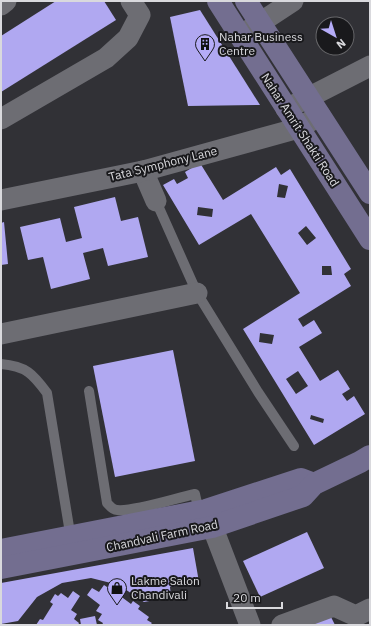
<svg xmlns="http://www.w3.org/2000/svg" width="371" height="626" font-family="'IBM Plex Sans',sans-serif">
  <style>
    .building { fill: #b0a8f1; fill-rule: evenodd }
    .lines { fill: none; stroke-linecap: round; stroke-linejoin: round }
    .lane { stroke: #6d6d73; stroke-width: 10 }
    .street { stroke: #6d6d73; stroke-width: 21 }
    .secondary { stroke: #736e90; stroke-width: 22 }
    .labels { text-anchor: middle; stroke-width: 4; stroke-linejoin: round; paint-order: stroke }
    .poi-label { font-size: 12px; fill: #d9d9dd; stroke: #19191c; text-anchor: start }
    .street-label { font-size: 12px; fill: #d9d9dd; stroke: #19191c }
  </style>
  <rect width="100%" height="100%" fill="#313136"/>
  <g class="building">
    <path d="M56,1H104L116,20L1,92V36Z"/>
    <path d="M200,10L260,105L188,106L170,17Z"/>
    <path d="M200,163L223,200L276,167L281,175L290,169L351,269L344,274L351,286L298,319L303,327L314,320L322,333L299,347L320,381L338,370L350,389L342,394L347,401L354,396L365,414L314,445L243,329L300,293L251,214L199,245L163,185L174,179L177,184L188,178L185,172ZM279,184L288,186L285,198L277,197ZM198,207L213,209L212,217L197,215ZM306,226L316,238L307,245L298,233ZM322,266H331L332,275H322ZM260,333L274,335L272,344L259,342ZM298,371L308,386L296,394L286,379ZM311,415L324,419L323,423L310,419Z"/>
    <path d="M115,197L121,221L138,217L148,257L108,266L103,248L83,253L90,279L51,289L43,257L28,260L20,227L60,218L66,242L82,238L74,207Z"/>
    <path d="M4,222L8,264L1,265V223Z"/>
    <path d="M173,350L195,461L115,477L93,366Z"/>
    <path d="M307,532L324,568L260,597L243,561Z"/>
    <path d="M193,548L199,582L170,587L171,597L144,602L119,585L91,578L62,583L37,597L18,621L1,624V583Z"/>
    <path d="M109,584L117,589L115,592L131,604L133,601L140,606L138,609L149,617L147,620L152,623L150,625H102L103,623L98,620L102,614L96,611L100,605L87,595L92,588L99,592L104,585L107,587Z"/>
    <path d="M73,591L80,596L71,610L77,614L74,619L79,623L78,625H36L40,619L43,620L53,604L50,602L55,594L58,596L61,593L68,598Z"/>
    <path d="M328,611L335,625H313L310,619Z"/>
    <path d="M95,616L97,625H81L80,619Z"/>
  </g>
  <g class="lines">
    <g class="lane">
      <path d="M156,201L197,293L258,392L294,446"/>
      <path d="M1,364C26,366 33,374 47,393L71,539"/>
      <path d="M89,391L107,503C110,506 112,510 117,510C134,512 176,498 195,494L199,512"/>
    </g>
    <g class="street">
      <path d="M1,5L6,1"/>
      <path d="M240,36L293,1"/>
      <path d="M286,109L370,66"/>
      <path d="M1,119L106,58L128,38L140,15L131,1"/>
      <path d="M143,171L156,201"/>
      <path d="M1,200L143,171L299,128L320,115"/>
      <path d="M1,334L197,293"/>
      <path d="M206,510L250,625"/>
      <path d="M282,625L334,606L356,616L370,609"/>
    </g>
    <g class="secondary">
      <path d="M218,1L370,239"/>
      <path d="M246,1L370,193"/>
      <path d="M1,550L206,510L301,479L314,484"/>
      <path d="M1,568L212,527L303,496L314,484L360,462L370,456"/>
    </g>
  </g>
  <defs>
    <g id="building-pin" transform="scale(1)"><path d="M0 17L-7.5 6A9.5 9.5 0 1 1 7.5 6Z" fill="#b5acf8" stroke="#19191c"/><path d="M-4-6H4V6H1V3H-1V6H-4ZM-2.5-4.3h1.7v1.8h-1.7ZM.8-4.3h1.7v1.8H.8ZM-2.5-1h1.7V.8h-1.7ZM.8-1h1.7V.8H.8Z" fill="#111"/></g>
    <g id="shop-pin" transform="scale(1)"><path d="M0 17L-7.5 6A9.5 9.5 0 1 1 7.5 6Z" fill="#b5acf8" stroke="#19191c"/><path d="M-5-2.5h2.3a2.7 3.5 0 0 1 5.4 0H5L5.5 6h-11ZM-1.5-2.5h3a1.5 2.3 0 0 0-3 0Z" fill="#111"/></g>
  </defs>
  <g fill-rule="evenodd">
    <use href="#building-pin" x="205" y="44"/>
    <use href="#shop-pin" x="117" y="588"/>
  </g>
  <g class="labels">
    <g class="poi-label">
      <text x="219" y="41">Nahar Business<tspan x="219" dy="14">Centre</tspan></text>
      <text x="131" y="585">Lakme Salon<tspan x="131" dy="14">Chandivali</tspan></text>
    </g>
    <g class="street-label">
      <text transform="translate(300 130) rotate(57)" y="4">Nahar Amrit Shakti Road</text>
      <text transform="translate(163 164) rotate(-14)" y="4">Tata Symphony Lane</text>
      <text transform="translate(162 536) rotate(-12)" y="4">Chandvali Farm Road</text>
    </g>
  </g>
  <rect width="371" height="626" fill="none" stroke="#d9d9dd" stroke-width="4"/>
  <g transform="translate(335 36) rotate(141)"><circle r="19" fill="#19191c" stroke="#666669"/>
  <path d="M0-3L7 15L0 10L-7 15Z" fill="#b5acf8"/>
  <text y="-6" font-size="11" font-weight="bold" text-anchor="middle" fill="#d9d9dd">N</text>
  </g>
  <path d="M227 602v6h55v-6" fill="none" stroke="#d9d9dd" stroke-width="2"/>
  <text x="233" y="602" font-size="12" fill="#d9d9dd" stroke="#19191c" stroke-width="3" paint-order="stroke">20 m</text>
</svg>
